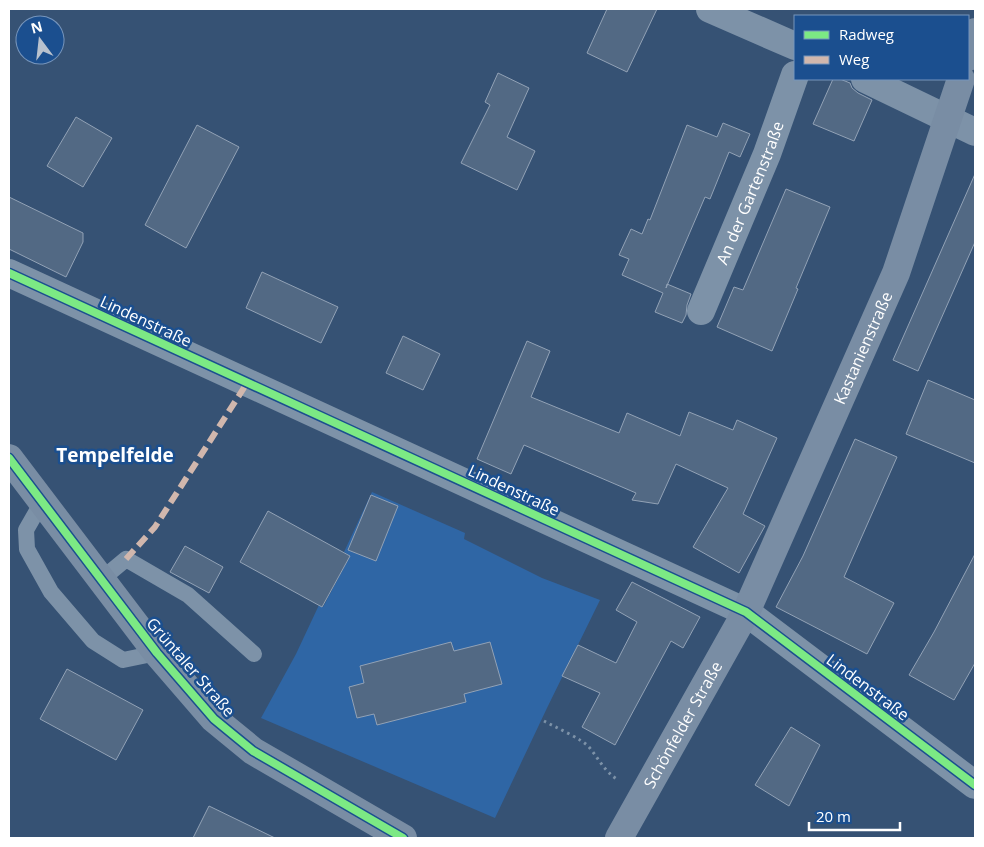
<svg xmlns="http://www.w3.org/2000/svg" width="984" height="847" font-family="'Open Sans',sans-serif">
  <style>
    .green { fill: #2f66a5 }
    .building { fill: #526984; stroke: #92a2b6 }
    .lines { fill: none; stroke-linecap: round; stroke-linejoin: round }
    .path { stroke: #7d92a8; stroke-width: 3; stroke-dasharray: 2.5 4; stroke-linecap: butt }
    .lane { stroke: #7d92a8; stroke-width: 16 }
    .street { stroke: #7d92a8; stroke-width: 28 }
    .secondary { stroke: #798da4; stroke-width: 28 }
    .quiet { stroke: #d1b7ad; stroke-width: 6; stroke-dasharray: 12 6; stroke-linecap: butt }
    .cycleway-casing { stroke: #1b4f8f; stroke-width: 11 }
    .cycleway { stroke: #7ce984; stroke-width: 8 }
    .labels { text-anchor: middle; stroke-width: 5; stroke-linejoin: round; paint-order: stroke }
    .street-label { font-size: 16px; fill: #fff; stroke: #1b4f8f }
    .quarter-label { font-size: 19px; font-weight: bold; fill: #fff; stroke: #1b4f8f }
  </style>
  <rect width="100%" height="100%" fill="#365274"/>
  <path class="green" d="M372,492L465,533L464,539L542,578L600,600L547,708L495,818L261,718L296,654L319,605L323,607L350,556L344,552Z"/>
  <g class="building">
    <path d="M607,9H657L627,72L587,53Z"/>
    <path d="M498,73L529,88L507,137L535,151L517,190L461,163L490,105L485,102Z"/>
    <path d="M833,79H840L850,83L852,88L858,93L872,100L854,141L813,124Z"/>
    <path d="M76,117L112,138L83,187L47,166Z"/>
    <path d="M723,123L750,134L740,157L729,152L710,199L705,197L666,288L667,284L691,294L687,305L686,315L682,323L655,312L663,293L622,275L629,259L619,255L631,229L642,234L648,219L650,220L687,125L717,137Z"/>
    <path d="M197,125L239,147L186,248L145,225Z"/>
    <path d="M975,174V242L918,371L893,360Z"/>
    <path d="M786,189L830,207L796,288L798,289L772,351L717,327L734,287L743,290Z"/>
    <path d="M9,197L83,233V242L66,277L9,249Z"/>
    <path d="M262,272L338,307L321,343L246,308Z"/>
    <path d="M403,336L440,354L423,390L386,373Z"/>
    <path d="M527,341L550,351L531,397L619,433L627,413L680,436L689,412L733,430L737,420L777,438L743,514L765,526L739,573L693,547L728,488L676,464L658,504L632,500L636,493L524,445L511,474L477,459Z"/>
    <path d="M928,380L975,400V463L906,434Z"/>
    <path d="M855,439L897,457L844,577L894,603L867,654L776,607L803,556Z"/>
    <path d="M371,495L398,506L376,561L348,550Z"/>
    <path d="M268,511L350,556L322,607L240,562Z"/>
    <path d="M185,546L223,567L209,593L170,572Z"/>
    <path d="M975,554V663L954,700L909,675L934,632Z"/>
    <path d="M632,582L700,617L683,648L671,641L615,745L582,727L600,693L562,676L578,645L616,663L637,622L616,610Z"/>
    <path d="M451,642L454,651L490,642L502,684L464,694L466,702L377,725L374,714L357,718L349,687L364,683L360,666Z"/>
    <path d="M67,669L143,710L116,760L40,719Z"/>
    <path d="M791,727L820,745L789,806L755,785Z"/>
    <path d="M209,806L275,838H193Z"/>
  </g>
  <g class="lines">
    <path class="path" d="M544,721C555,727 582,739 589,747C599,759 604,771 618,780"/>
    <g class="lane">
      <path d="M42,502L26,530L27,549L51,592L93,641L123,660L157,653"/>
      <path d="M102,579L126,559L188,595L254,654"/>
    </g>
    <g class="street">
      <path d="M710,9L795,46"/>
      <path d="M865,79L975,132"/>
      <path d="M9,273L746,612L975,785"/>
      <path id="s1" d="M701,311L767,154L795,75"/>
    </g>
    <g class="secondary">
      <path d="M968,57L975,32"/>
      <path d="M9,458L157,653L214,719L253,751L403,838"/>
      <path id="s2" d="M619,838L746,612L896,273L961,79"/>
    </g>
    <path class="quiet" d="M126,559L155,527L247,383"/>
    <g class="cycleway-casing">
      <g id="cycleway">
        <path d="M9,273L746,612L975,785"/>
        <path d="M9,458L157,653L214,719L253,751L403,838"/>
      </g>
    </g>
    <use href="#cycleway" class="cycleway"/>
  </g>
  <g class="labels">
    <g class="street-label">
      <text dy="6" stroke="none"><textPath href="#s1" startOffset="128">An der Gartenstraße</textPath></text>
      <text transform="translate(146 321) rotate(25)" y="6">Lindenstraße</text>
      <text dy="6" stroke="none"><textPath href="#s2" startOffset="548">Kastanienstraße</textPath></text>
      <text transform="translate(514 490) rotate(25)" y="6">Lindenstraße</text>
      <text transform="translate(191 667) rotate(49)" y="6">Grüntaler Straße</text>
      <text transform="translate(868 687) rotate(37)" y="6">Lindenstraße</text>
      <text dy="6" stroke="none"><textPath href="#s2" startOffset="130">Schönfelder Straße</textPath></text>
    </g>
    <g class="quarter-label">
      <text x="115" y="462">Tempelfelde</text>
    </g>
  </g>
  <rect width="984" height="847" fill="none" stroke="#ffffff" stroke-width="20"/>
  <rect x="794" y="15" width="175" height="65" fill="#1b4f8f" stroke="#7695bc"/>
  <rect x="804" y="31" width="25" height="8" fill="#7ce984" stroke="#7695bc"/>
  <text x="839" y="40" font-size="15" fill="#ffffff">Radweg</text>
  <rect x="804" y="56" width="25" height="8" fill="#d1b7ad" stroke="#7695bc"/>
  <text x="839" y="65" font-size="15" fill="#ffffff">Weg</text>
  <g transform="translate(40 40) rotate(345)"><circle r="24" fill="#1b4f8f" stroke="#7695bc"/>
  <path d="M0-4L9 19L0 12L-9 19Z" fill="#b9c2ce"/>
  <text y="-8" font-size="14" font-weight="bold" text-anchor="middle" fill="#ffffff">N</text>
  </g>
  <path d="M809 822v8h91v-8" fill="none" stroke="#ffffff" stroke-width="2.5"/>
  <text x="816" y="822" font-size="15" fill="#ffffff" stroke="#1b4f8f" stroke-width="4" paint-order="stroke">20 m</text>
</svg>
